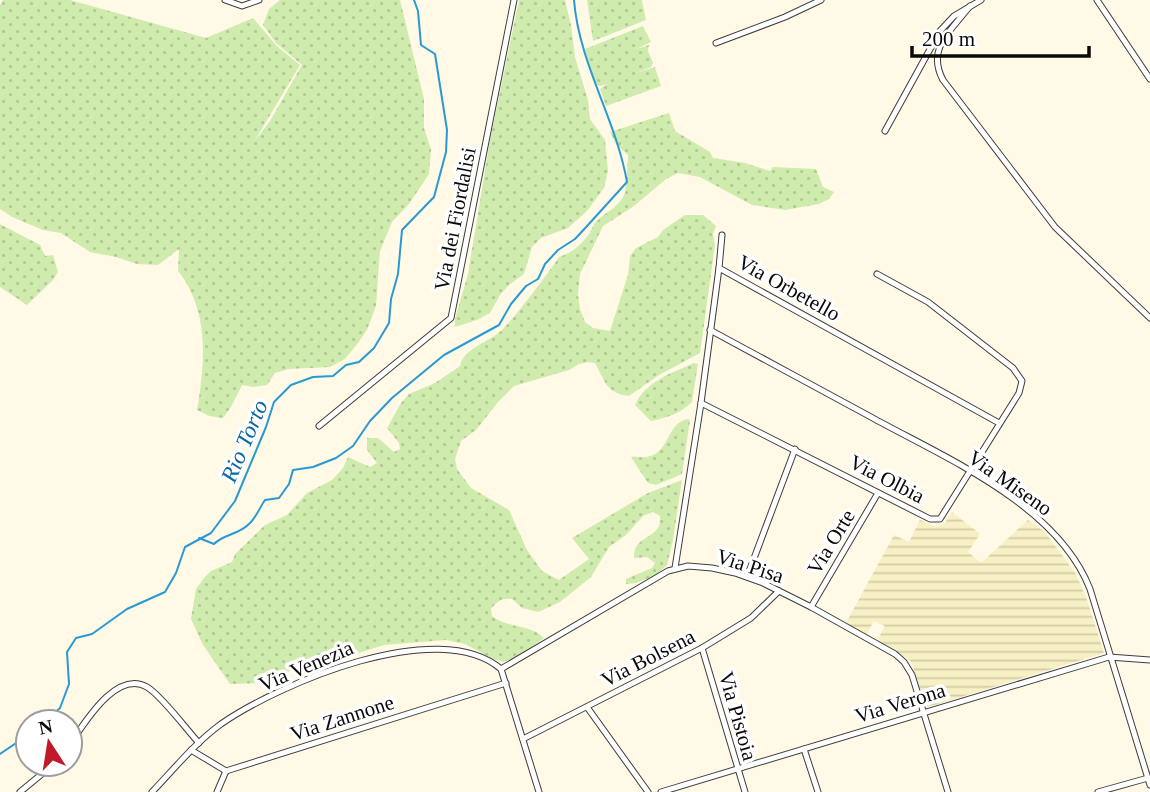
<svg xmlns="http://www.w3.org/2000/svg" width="1150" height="792" font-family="Georgia,serif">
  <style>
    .farmland { fill: url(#farmland-rules) }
    .grass { fill: url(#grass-dots) }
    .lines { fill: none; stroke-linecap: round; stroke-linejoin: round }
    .stream { stroke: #2999d6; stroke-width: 2 }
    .minor-casing { stroke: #3c3c3c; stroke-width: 7 }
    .minor { stroke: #fff; stroke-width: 5 }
    .labels { text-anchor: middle; stroke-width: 7; stroke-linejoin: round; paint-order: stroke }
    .street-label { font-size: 21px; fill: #090909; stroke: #fff }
    .water-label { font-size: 23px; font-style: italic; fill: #0c67a2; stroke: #fff }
  </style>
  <defs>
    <pattern id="farmland-rules" width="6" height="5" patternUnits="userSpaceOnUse" patternTransform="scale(1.75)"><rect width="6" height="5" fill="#f6f0c4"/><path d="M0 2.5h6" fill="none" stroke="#d2cca7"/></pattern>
    <pattern id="grass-dots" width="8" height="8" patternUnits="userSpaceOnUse" patternTransform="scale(1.75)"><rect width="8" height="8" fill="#d0ebae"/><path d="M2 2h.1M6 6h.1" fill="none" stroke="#b1c894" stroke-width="1.8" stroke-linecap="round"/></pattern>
  </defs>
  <rect width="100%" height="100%" fill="#fff9e6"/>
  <path class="farmland" d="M952,512L980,534L968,552L981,563L1028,520L1045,532L1076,574L1087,600L1104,653L928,707L924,705L911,661L877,641L885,626L874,621L866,635L846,623L894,535L909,542L920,520L937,527L945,523Z"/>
  <g class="grass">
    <path d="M3,0H70L206,38L253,18L277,46L300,65L254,142L270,121L302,65L276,43L263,25L269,9L280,0H400L424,99V128L431,150L429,174L409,204L392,222L380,251L376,306L367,330L358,343L345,359L330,367L289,369L275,373L267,385L253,387L242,385L231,407L223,418L209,416L197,410C205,363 210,311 178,271L179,249L158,265L137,264L116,257L90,252L61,233L43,230L12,217L0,209V5Z"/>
    <path d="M519,0H565L571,25L575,57L588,100L590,119L605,140L608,171L604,188L587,211L568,228L541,238L532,247L524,274L509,285L500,295L490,313L477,320L455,327V319L468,274L490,140Z"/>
    <path d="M587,0H642L646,20L593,41Z"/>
    <path d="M643,26L651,42L636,49L649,45L648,51L653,63L651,67L636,73L655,67L661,86L606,106L600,89L607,84L600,86L595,84L589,68L585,49Z"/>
    <path d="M669,113L675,131L710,152L713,158L745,163L770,171L773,167L816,169L823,187L834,192L829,199L819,204L785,210L752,205L700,177L678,173L666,179L634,206L603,226L580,274L578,294L580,309L585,322L593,328L610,331L628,275L630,256L636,248L658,237L663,230L685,215H703L716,226L713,234L715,245L700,353L659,375L629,396C606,393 605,381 595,363L588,362L579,364L569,370L514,386L498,402L476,430L461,441L455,459L457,469L471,488L509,510L527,550L542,571L559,580L589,559L572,538L648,493L682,480L673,540L667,565L655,576L636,583L626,584V579L652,568L655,563L647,557L634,558C633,533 663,540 660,516L653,512L643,516L626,535L609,547L591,577L560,602L538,612L522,608L512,599C502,598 497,601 491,609L492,616C509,629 530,624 544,638L522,654L504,662L493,659L465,644L446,640L384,645L330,662L297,668L262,683L230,684L203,645L191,619L196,589L204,578L211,571L232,562L235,554L265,525L287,515L307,493L332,480L343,468L348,457L370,467L377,463L367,450V438H378L394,452L400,449L399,443L387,428L401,403L409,394L435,383L460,366C463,350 485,343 497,334C510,325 549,272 559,257C572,253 581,245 589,234C592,229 594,223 598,220C607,211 620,207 625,193C626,189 628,161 628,155L616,144L610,132Z"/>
    <path d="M0,224L40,245L45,256L53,255L58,272L53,280L27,305L0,287Z"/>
    <path d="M694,363L698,364L692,402C681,413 667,418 651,421L635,405C646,381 672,373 694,363Z"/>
    <path d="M687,419L690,420L682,474L656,485L648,483L631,457C636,456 641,458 647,457C670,453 666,424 687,419Z"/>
  </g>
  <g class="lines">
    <g class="stream">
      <path d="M199,538L214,544C224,534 238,535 249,524C256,518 260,507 265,500L279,498L289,484L293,470L313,467L336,458L353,446L370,421L392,398L444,355L499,325L511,304L526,286L538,279L545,264L558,250L575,239L588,225L627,182C616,119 579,64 574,0"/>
      <path d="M45,722L60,708L69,684L67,652L76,638L92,634L127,609L165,592L176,573L185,547L211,533L235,501L266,427L274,402L291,385L313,377L333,376L346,365L359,362L374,348L389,323L391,299L398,274L402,230L434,197L446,152L447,130L435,54L421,45L418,11L414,0"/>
      <path d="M0,754L28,735"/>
    </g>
    <g class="minor-casing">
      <g id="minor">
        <path d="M225,0L242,6L259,0"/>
        <path d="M1097,0L1150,79"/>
        <path d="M970,6C951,31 926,48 943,80L1055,227L1150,318"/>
        <path d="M716,43L785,17L821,0"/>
        <path d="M885,131L940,31L954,16L981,0"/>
        <path d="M719,268L722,235"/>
        <path d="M710,330C764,359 817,388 871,417C945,458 1057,504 1090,589L1150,785"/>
        <path d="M701,403L930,519H940L1019,393L1022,381L1013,368L928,302L877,274"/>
        <path d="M319,426L451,318L514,0"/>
        <path d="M675,568L701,403L719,268L999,423"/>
        <path d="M747,577L795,449"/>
        <path d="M811,607L878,493"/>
        <path d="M702,648L745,792"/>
        <path d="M587,707L648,792"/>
        <path d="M523,739L702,648L751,618L779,591"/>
        <path d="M70,744C84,724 116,669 147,687C162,696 186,729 199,743"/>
        <path d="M804,749L818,792"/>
        <path d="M191,750L226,771L506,683"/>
        <path d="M20,792L54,764"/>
        <path d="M152,792C174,769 195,743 221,724C279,684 438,615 501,669"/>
        <path d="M217,792L226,771"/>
        <path d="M539,792L501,669L668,571L688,566L712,568L735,573L763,583L811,607L895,654L904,662L912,675L948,792"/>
        <path d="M661,792L1109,657L1150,660"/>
        <path d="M1098,792L1148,778"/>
      </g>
    </g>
    <use href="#minor" class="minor"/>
  </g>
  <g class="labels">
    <g class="street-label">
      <text transform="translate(455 219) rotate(-79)" y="7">Via dei Fiordalisi</text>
      <text transform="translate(789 288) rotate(29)" y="7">Via Orbetello</text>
      <text transform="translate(887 479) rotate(27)" y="7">Via Olbia</text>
      <text transform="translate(1010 483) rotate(35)" y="7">Via Miseno</text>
      <text transform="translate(831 542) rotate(-59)" y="7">Via Orte</text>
      <text transform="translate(750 566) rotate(18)" y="7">Via Pisa</text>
      <text transform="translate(648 658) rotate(-27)" y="7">Via Bolsena</text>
      <text transform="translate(306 666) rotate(-23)" y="7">Via Venezia</text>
      <text transform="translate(900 703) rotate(-17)" y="7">Via Verona</text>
      <text transform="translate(738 716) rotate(74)" y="7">Via Pistoia</text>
      <text transform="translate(342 718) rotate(-18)" y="7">Via Zannone</text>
    </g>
    <g class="water-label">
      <text transform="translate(244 441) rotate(-67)" y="8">Rio Torto</text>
    </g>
  </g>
  <g transform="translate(49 743) rotate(348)"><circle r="33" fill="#ffffff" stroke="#9d9d9d" stroke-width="2"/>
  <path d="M0-5L12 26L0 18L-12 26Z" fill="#c11929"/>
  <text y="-10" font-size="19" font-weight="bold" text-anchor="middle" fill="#090909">N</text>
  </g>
  <path d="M912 46v10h177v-10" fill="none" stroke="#090909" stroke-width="3.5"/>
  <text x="922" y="46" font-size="21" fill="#090909" stroke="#ffffff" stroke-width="5" paint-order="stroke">200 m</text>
</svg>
